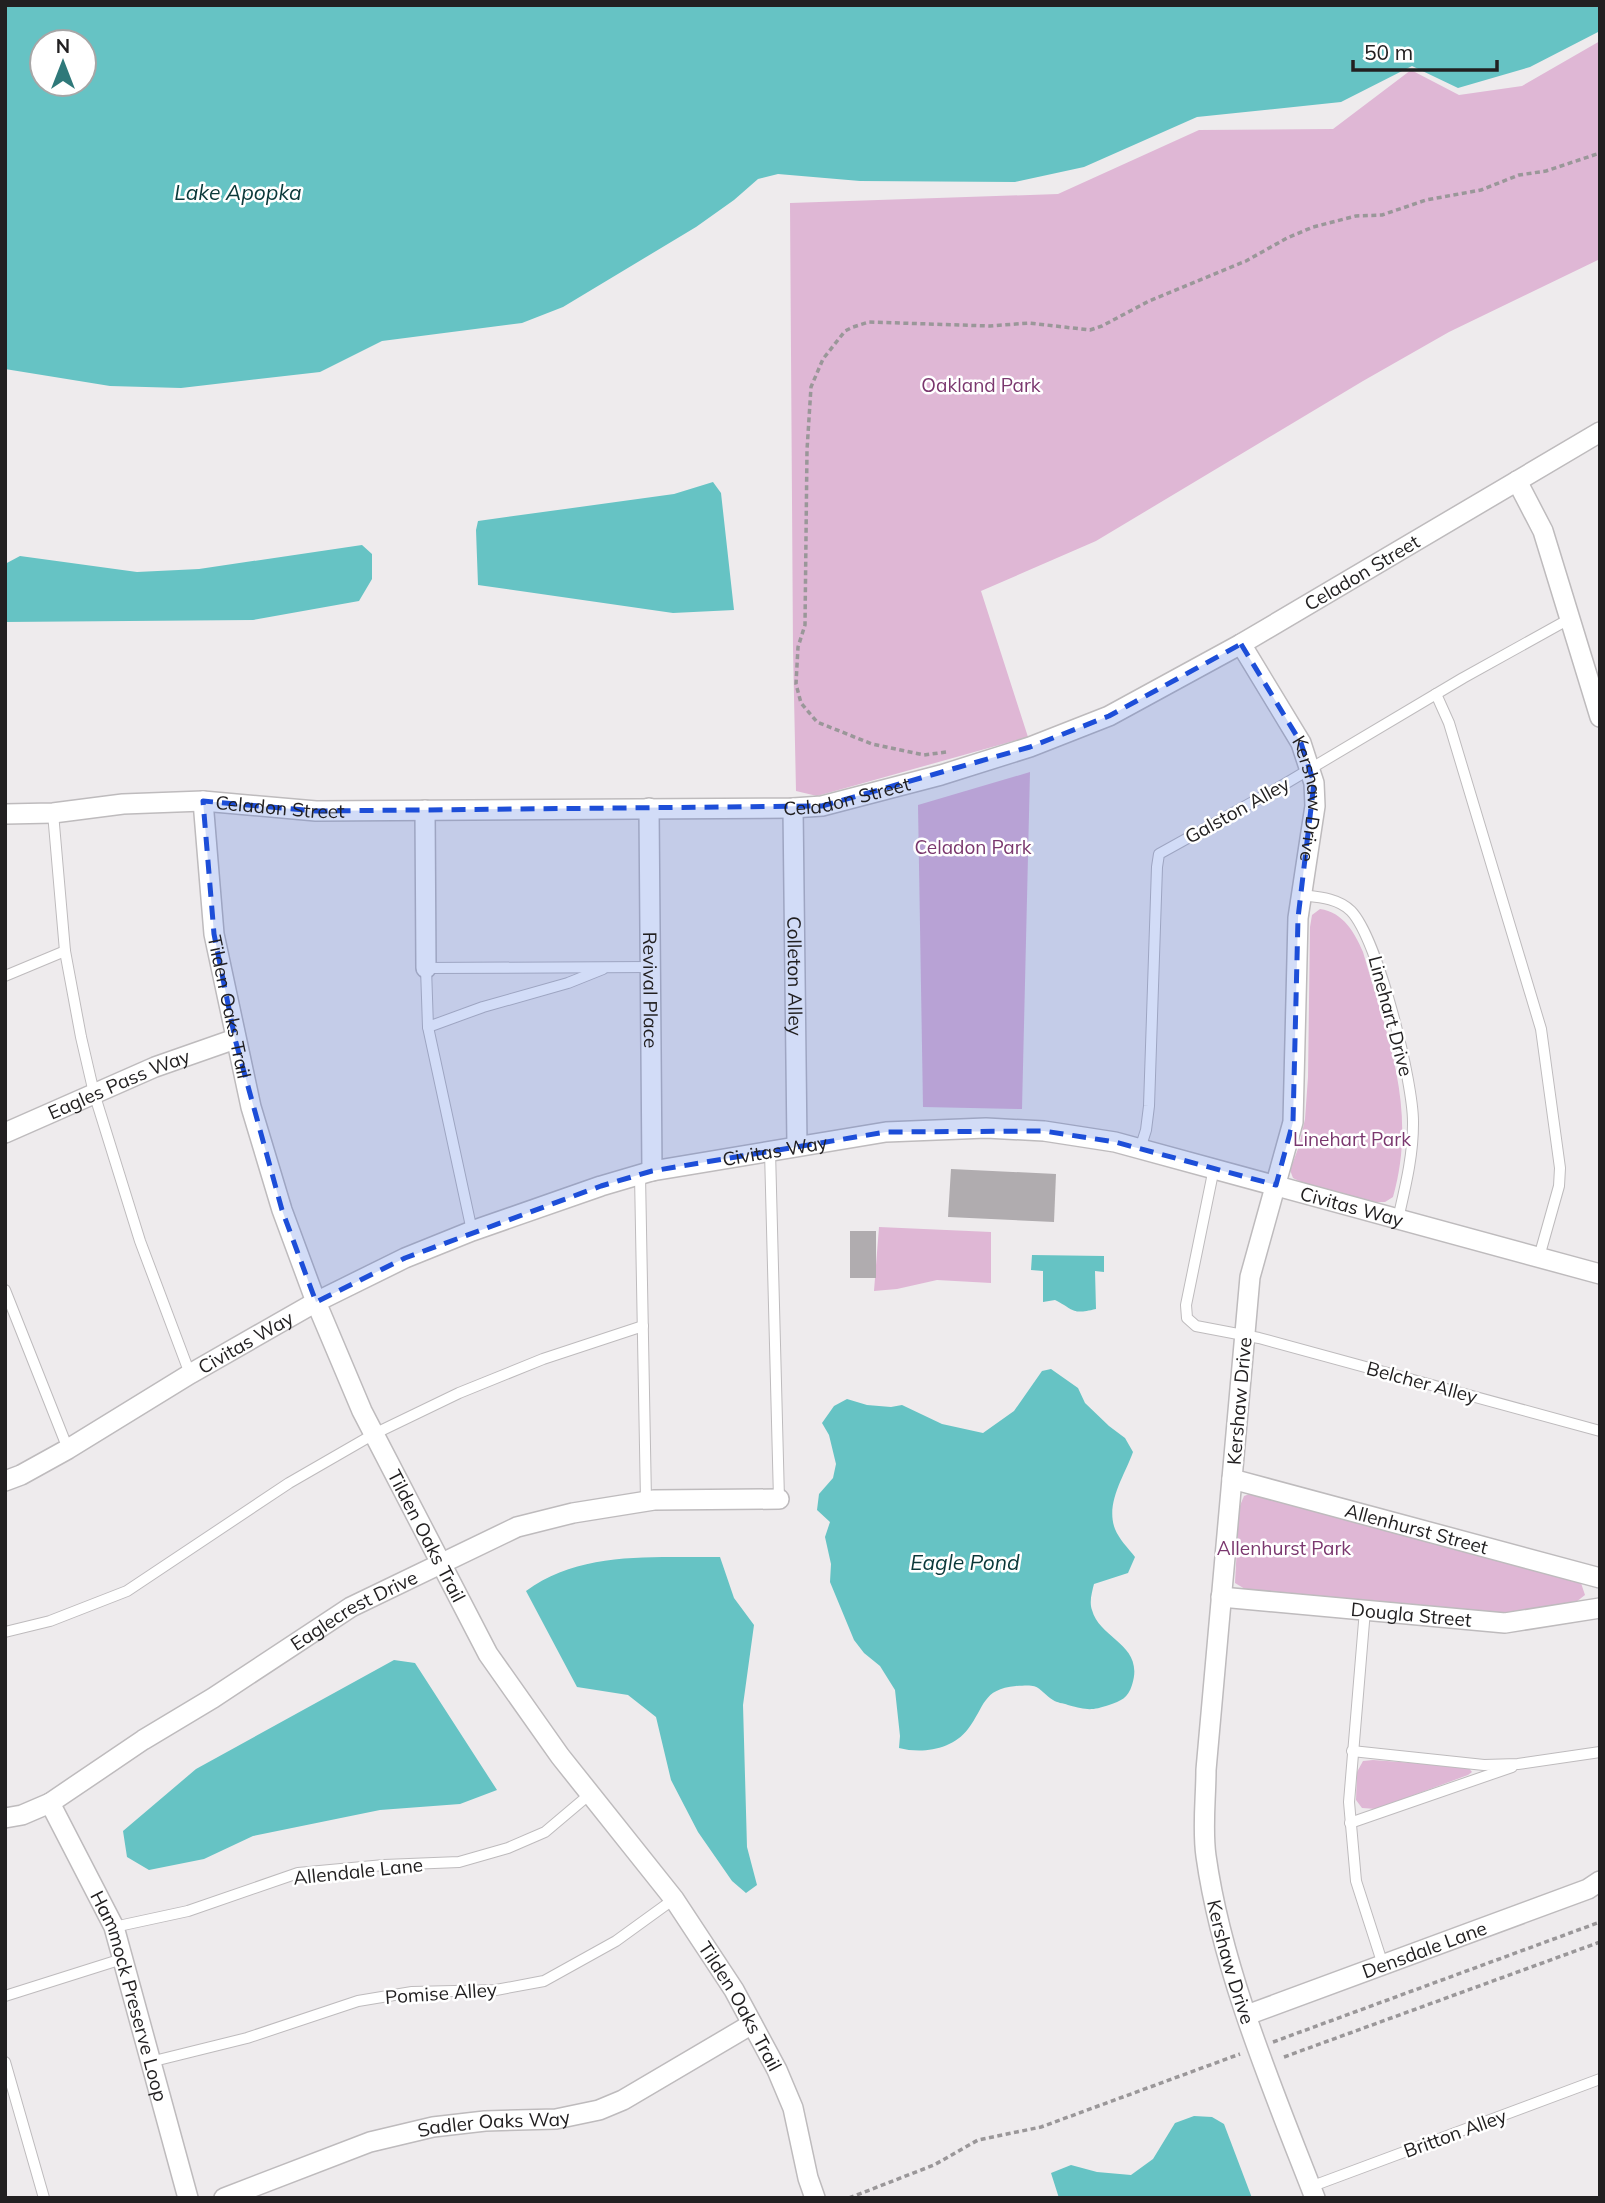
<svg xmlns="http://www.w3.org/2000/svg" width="1605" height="2203" font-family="Mulish,sans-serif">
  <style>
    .green { fill: #dfb7d5 }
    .water { fill: #66c3c4; fill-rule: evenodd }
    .building { fill: #b0acaf }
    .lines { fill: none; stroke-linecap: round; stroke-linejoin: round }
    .service-casing { stroke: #bebbbd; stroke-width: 12 }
    .minor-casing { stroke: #bebbbd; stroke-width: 22 }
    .path { stroke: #9a9799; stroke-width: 3.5; stroke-dasharray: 5 3.5; stroke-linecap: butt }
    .service { stroke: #fff; stroke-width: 10 }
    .minor { stroke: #fff; stroke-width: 19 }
    .marked { fill: #1d4ed8; fill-opacity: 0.2; stroke: #1d4ed8; stroke-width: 5; stroke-dasharray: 14 9; stroke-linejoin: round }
    .labels { text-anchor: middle; stroke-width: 5; stroke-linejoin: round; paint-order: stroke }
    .park-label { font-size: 19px; fill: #7a376e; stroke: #fff }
    .street-label { font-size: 19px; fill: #222021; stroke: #fff }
    .water-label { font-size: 21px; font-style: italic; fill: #0a3839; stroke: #fff }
  </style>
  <rect width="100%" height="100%" fill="#eeebed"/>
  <g class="green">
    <path d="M1600,41V259L1449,332L1363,381L1096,541L981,591L1028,737L817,796L796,791L793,649L790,203L1058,194L1199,130L1333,129L1411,70L1459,95L1522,86Z"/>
    <path d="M1030,772L1022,1109L923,1107L918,805Z"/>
    <path d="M1320,909C1343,912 1355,933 1363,952C1387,1036 1418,1109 1393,1197L1385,1202H1376L1303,1183L1293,1178L1290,1170L1299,1146L1305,1119L1308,1077L1310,927L1312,915Z"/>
    <path d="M879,1227L991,1232V1283L937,1280L897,1289L874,1291Z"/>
    <path d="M1252,1493L1581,1583L1585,1595L1576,1602L1506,1613L1245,1589L1235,1583L1239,1508L1244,1496Z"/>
    <path d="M1373,1760L1468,1767L1472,1772L1468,1775L1376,1809L1362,1808L1356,1800L1357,1772L1363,1761Z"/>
  </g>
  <g class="water">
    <path d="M5,5H1600V31L1530,67L1458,88L1412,66L1341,102L1197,117L1084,167L1015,182L860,181L778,174L758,179L734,200L696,227L563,307L522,323L382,341L320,372L181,388L110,386L5,369ZM84,42V84H42V42Z"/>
    <path d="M713,482L721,493L734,610L673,613L478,585L476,530L478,521L674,494Z"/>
    <path d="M362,545L372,554V579L359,601L253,620L5,622V564L20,556L137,572L199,569Z"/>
    <path d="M1032,1255L1104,1256V1272L1095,1271L1096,1309C1071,1315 1075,1310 1055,1300L1043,1302V1271L1031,1270Z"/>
    <path d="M1051,1369L1078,1388L1085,1403L1109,1426L1125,1438L1133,1452C1125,1475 1105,1503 1115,1529C1119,1539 1128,1548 1135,1557L1128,1573L1094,1584C1092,1592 1089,1602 1092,1610C1100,1640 1145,1644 1132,1685C1128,1698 1121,1701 1109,1705C1091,1711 1087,1710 1068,1705C1063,1703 1057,1703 1053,1700C1035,1687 1041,1684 1016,1686C982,1689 985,1707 968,1729C952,1750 922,1754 899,1748L900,1736L895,1690L880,1666L864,1653L854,1640L830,1582L831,1564L825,1537L830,1522L817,1510L819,1494L833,1478L836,1464L829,1435L822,1423L834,1406L847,1399L867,1405L891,1407L902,1405L942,1424L983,1433L1014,1411L1042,1371Z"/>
    <path d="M720,1557L734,1598L754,1625L743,1705L747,1847L757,1885L746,1893L732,1881L698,1832L671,1780L656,1717L628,1695L577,1687L526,1591C582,1550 654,1558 720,1557Z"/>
    <path d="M394,1660L415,1663L497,1790L460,1804L380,1810L253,1836L204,1859L149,1870L127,1857L123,1831L196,1769Z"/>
    <path d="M1194,2116L1212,2117L1224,2124L1252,2198H1059L1058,2195L1051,2173L1071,2165L1097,2172L1131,2175L1153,2159L1175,2123Z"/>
  </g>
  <g class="building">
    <path d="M951,1169L1056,1174L1054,1222L948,1217Z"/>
    <rect x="850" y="1231" width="26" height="47"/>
  </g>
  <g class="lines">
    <g class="service-casing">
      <g id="service">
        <path d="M1436,694L1449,723L1541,1029L1560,1168L1559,1186L1539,1257"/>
        <path d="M53,813L65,951L81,1037L94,1093L140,1241L190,1374"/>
        <path d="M1301,895C1318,897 1338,898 1351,911C1378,939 1414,1084 1413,1124C1413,1157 1405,1188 1398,1219"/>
        <path d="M5,976L65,951"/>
        <path d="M428,1027L483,1007L568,983L603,969"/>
        <path d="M1140,1149L1146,1130L1149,1106L1157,867L1159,854L1278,788L1463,678L1571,618"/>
        <path d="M770,1151L779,1499"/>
        <path d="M1214,1168L1186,1305L1187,1318L1196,1326L1259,1338L1600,1431"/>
        <path d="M640,1175L646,1501"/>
        <path d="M472,1231L428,1027L426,968L650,967"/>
        <path d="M5,1290L68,1449"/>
        <path d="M1365,1610L1349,1802L1356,1881L1383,1965"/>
        <path d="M5,1632L50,1621L127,1591L289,1483L374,1434L459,1393L543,1359L643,1326"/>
        <path d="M1352,1751L1484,1765L1518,1764L1600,1752"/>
        <path d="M1350,1823L1512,1767"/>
        <path d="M114,1927L188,1911L298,1873L384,1865L459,1862L508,1848L545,1832L590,1794"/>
        <path d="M5,1996L122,1959"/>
        <path d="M5,2062L44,2198"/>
        <path d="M150,2062L247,2038L358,2001L412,1992L496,1990L544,1981L616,1941L674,1899"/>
        <path d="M1310,2187L1600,2079"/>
      </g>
    </g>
    <g class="minor-casing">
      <g id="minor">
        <path d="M1517,481L1543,531L1600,717"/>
        <path id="s1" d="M1241,644L1301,743L1314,783L1315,806L1298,918L1293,1122L1250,1277L1206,1770C1206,1798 1202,1828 1206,1856C1222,1970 1273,2090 1315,2198"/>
        <path id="s2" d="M203,801L214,934L251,1107L282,1210L316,1302L362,1411L488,1654L560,1756L674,1899L734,1990L777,2070L793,2108L808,2178L815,2198"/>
        <path id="s3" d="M649,808L652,1171"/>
        <path id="s4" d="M793,808L797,1145"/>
        <path d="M425,810L426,968"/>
        <path id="s5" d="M5,814L53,813L123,804L203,801L316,811L793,808L822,806L941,775L1030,747L1109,716L1241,644L1600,432"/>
        <path id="s6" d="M5,1133L155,1067L235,1039"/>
        <path id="s7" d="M1232,1479L1600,1578"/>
        <path id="s8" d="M5,1481L21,1475L68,1449L190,1374L316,1302L405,1258L472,1231L601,1186L652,1171L886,1132L986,1128L1044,1131L1115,1142L1600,1274"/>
        <path id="s9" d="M1221,1597L1505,1623L1600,1608"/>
        <path id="s10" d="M50,1803L114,1927L188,2198"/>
        <path id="s11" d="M5,1818L22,1815L50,1803L143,1740L213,1698L351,1607L517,1527L573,1513L654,1500L779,1499"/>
        <path id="s12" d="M1247,2015L1588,1889L1600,1881"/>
        <path id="s13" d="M224,2198L370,2142L433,2127L485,2121L556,2119L599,2110L623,2100L752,2024"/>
      </g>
    </g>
    <g class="path">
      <path d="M946,752L924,755L872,744L817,722L801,703L796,684L798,647L805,625L807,450L811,387L823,359L845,331L853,327L869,322L990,326L1029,323L1090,330L1102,326L1149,301L1246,261L1287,238L1313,227L1356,216L1382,215L1426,200L1481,190L1519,175L1546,171L1600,153"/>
      <path d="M1273,2042L1600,1922"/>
      <path d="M1284,2057L1600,1942"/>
      <path d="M849,2198L934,2165L978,2140L1041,2127L1240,2054"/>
    </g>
    <use href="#service" class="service"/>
    <use href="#minor" class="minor"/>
  </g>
  <path class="marked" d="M1241,644L1301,743L1314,783L1298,918L1293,1122L1276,1185L1115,1142L1044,1131L886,1132L652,1171L601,1186L405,1258L316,1302L282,1210L235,1039L214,934L203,801L316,811L822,806L1030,747L1109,716Z"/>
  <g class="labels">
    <g class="park-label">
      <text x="981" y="392">Oakland Park</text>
      <text x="973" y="854">Celadon Park</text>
      <text x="1352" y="1146">Linehart Park</text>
      <text x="1284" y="1555">Allenhurst Park</text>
    </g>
    <g class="street-label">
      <text dy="7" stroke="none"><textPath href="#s5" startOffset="1410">Celadon Street</textPath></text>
      <text dy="7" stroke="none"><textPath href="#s5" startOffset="844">Celadon Street</textPath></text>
      <text dy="7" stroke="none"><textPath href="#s1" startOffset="173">Kershaw Drive</textPath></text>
      <text dy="7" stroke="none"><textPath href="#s5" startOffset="276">Celadon Street</textPath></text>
      <text transform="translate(1237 810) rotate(-29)" y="7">Galston Alley</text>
      <text dy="7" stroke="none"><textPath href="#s4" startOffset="168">Colleton Alley</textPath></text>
      <text dy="7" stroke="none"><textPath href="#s3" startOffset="182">Revival Place</textPath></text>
      <text dy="7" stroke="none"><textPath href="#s2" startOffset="208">Tilden Oaks Trail</textPath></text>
      <text transform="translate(1391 1016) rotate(75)" y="7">Linehart Drive</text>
      <text dy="7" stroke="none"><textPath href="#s6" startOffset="124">Eagles Pass Way</textPath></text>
      <text dy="7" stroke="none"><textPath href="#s8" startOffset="845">Civitas Way</textPath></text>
      <text dy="7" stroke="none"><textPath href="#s8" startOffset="1433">Civitas Way</textPath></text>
      <text dy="7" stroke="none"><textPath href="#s8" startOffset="278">Civitas Way</textPath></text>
      <text transform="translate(1422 1382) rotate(15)" y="7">Belcher Alley</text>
      <text transform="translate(1239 1401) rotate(-85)" y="7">Kershaw Drive</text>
      <text dy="7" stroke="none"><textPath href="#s7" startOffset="191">Allenhurst Street</textPath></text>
      <text dy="7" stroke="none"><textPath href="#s2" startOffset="775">Tilden Oaks Trail</textPath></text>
      <text dy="7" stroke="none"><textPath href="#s11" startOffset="408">Eaglecrest Drive</textPath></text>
      <text dy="7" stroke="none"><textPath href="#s9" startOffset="191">Dougla Street</textPath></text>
      <text transform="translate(358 1871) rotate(-6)" y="7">Allendale Lane</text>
      <text dy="7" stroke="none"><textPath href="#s12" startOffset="189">Densdale Lane</textPath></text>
      <text dy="7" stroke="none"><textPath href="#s1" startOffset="1349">Kershaw Drive</textPath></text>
      <text transform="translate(441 1993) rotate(-4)" y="7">Pomise Alley</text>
      <text dy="7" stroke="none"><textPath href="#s10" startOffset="210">Hammock Preserve Loop</textPath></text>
      <text dy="7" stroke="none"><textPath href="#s2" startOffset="1342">Tilden Oaks Trail</textPath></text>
      <text dy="7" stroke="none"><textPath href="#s13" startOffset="282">Sadler Oaks Way</textPath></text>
      <text transform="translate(1455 2133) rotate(-20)" y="7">Britton Alley</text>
    </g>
    <g class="water-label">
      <text x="238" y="200">Lake Apopka</text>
      <text x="965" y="1570">Eagle Pond</text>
    </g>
  </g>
  <rect width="1605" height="2203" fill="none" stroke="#222021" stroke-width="14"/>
  <g transform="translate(63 63)"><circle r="33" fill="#ffffff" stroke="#a7a6a6" stroke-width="2"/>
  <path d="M0-5L12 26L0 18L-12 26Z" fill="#2f797a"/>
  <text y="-10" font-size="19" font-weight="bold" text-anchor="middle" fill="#222021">N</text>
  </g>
  <path d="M1353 60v10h144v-10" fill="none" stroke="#222021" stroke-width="3.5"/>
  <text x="1364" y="60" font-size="21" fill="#222021" stroke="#ffffff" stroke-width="5" paint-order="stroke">50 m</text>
</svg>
